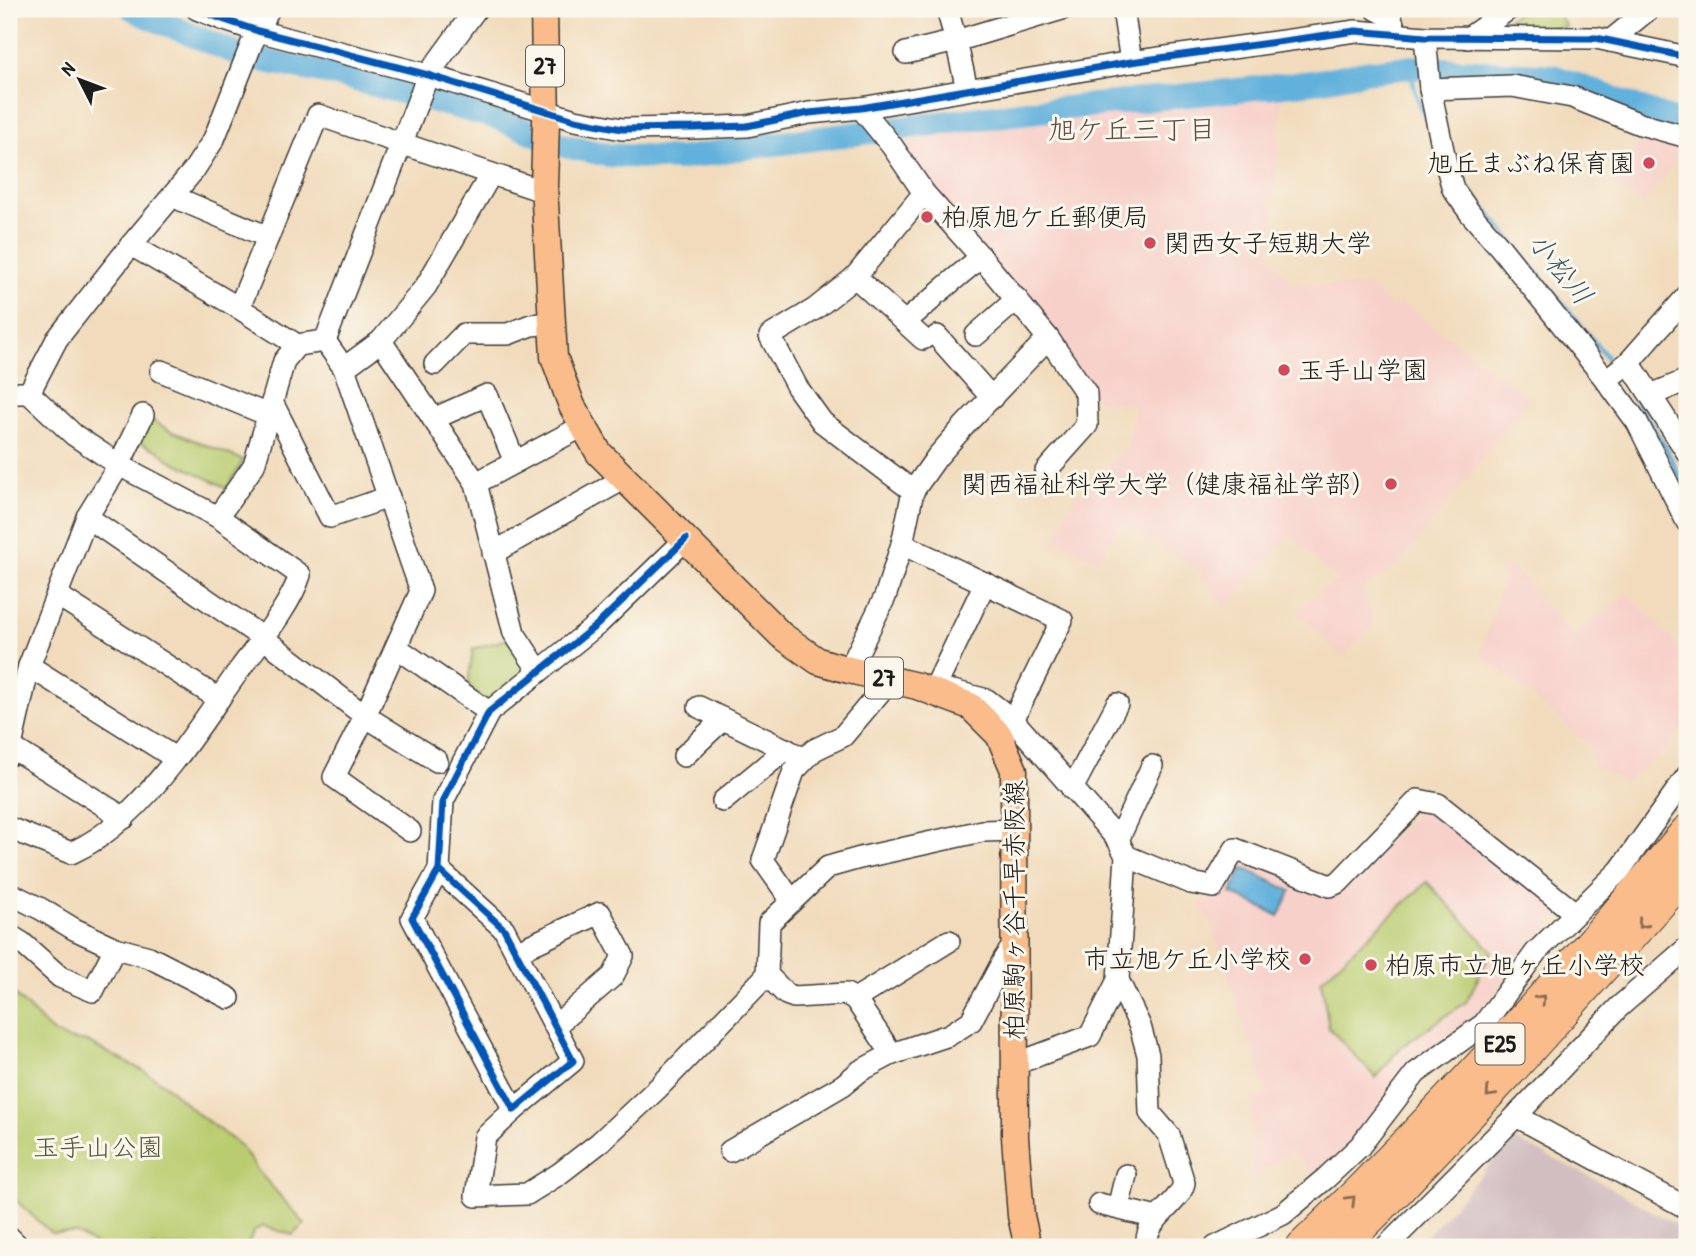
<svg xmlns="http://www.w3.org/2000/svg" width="1696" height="1256" font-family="'Patrick Hand','Klee One',sans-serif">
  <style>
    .built { fill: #f7d0c9 }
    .industrial { fill: #d2bec1 }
    .green { fill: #bacc6f; stroke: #6b7446; stroke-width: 2 }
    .water { fill: #62b1dc; stroke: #3f667c; stroke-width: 2 }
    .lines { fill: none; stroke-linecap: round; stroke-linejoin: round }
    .stream { stroke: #62b1dc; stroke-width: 4.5 }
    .river { stroke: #62b1dc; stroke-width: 24 }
    .minor-casing { stroke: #3c3934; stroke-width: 24 }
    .major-casing { stroke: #3c3934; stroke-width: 29 }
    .highway-casing { stroke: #3c3934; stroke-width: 34 }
    .minor { stroke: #fff; stroke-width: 21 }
    .major { stroke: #f9bc8a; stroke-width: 26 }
    .highway { stroke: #f9bc8a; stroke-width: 32 }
    .cycleway-casing { stroke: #fbf7ec; stroke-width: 11 }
    .cycleway { stroke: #0057b8; stroke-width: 7 }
    .oneway { stroke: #8a6c53 }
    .poi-dot { fill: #d1495b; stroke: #fbf7ec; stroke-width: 2.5 }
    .labels { text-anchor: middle; stroke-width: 6; stroke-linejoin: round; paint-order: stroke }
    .shield { fill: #fbf7ec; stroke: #5f5e5a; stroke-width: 2 }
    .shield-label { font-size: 24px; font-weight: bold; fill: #1c1c1c }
    .poi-label { font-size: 26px; fill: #1c1c1c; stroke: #fbf7ec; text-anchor: start }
    .street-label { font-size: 26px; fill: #1c1c1c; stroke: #fbf7ec }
    .park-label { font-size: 26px; fill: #535a39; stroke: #fbf7ec }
    .neighbourhood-label { font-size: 28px; fill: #624c43; stroke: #fbf7ec }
    .water-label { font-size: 28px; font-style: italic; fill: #385869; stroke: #fbf7ec }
  </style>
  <rect width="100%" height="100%" fill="#fbf7ec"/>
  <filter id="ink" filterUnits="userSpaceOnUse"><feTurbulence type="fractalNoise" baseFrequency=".0143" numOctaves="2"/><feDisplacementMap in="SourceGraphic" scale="14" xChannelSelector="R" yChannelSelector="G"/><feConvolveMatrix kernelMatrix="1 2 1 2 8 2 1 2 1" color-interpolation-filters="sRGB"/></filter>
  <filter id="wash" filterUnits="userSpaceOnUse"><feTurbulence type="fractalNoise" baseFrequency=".00686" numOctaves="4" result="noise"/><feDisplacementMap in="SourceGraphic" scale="28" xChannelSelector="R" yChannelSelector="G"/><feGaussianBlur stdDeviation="1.57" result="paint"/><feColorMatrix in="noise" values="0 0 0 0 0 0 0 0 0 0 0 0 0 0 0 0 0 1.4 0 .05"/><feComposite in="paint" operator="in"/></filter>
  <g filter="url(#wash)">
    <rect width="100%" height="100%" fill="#f1dbbc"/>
    <g class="built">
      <path d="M1282,96L1270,254L1291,284L1369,286L1392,307L1402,303L1530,398L1400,564L1362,589L1375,626L1342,656L1296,610L1336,580L1290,536L1224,609L1198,570L1121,522L1099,561L1055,539L1077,493L1083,494L1128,444L1134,405L1097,401L919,178L901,145L994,124L1033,119Z"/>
      <path d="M1648,131L1687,144L1643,205L1612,183Z"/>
      <path d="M1512,566L1574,637L1626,593L1678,645L1687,689V733L1679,729L1665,751L1625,782L1592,765L1591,746L1480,653L1507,567Z"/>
      <path d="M1420,810L1433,813L1562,910L1482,1008L1465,1023L1409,1064L1354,1139L1315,1176L1292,1151L1251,1179L1252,1097H1268L1211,922L1198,904L1207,903L1232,860L1244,859L1333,895Z"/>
    </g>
    <path class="industrial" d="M1513,1139L1597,1180L1687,1231V1247H1417Z"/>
    <g class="green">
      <path d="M1524,9H1556L1566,27L1494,34L1492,28Z"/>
      <path d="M148,418L171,431L243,460L227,488L168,459L159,451L137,441Z"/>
      <path d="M508,639L526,662L525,670L490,700L483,699L468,684L473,649Z"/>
      <path d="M1427,882L1492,951L1466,1002L1401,1047L1376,1078L1329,1028L1321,980Z"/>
      <path d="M9,989L52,1032L68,1039L87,1042L144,1071L164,1084L194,1111L241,1146L258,1171L305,1224L292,1235L263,1226L254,1231L247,1247H99L75,1233H51L9,1194Z"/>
    </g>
    <path class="water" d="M1243,868L1291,891L1279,916L1231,893Z"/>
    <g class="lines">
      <g class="stream">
        <path d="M1409,67L1420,107L1428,121"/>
        <path d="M1457,171L1464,183L1614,366"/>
        <path d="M1620,376L1666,448L1687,494"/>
      </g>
      <path class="river" d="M133,9L144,15L245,57L341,76L497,118L565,146L608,155L679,159L750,147L1028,112L1313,82L1364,72L1409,67L1553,76L1672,120L1687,121"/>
    </g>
  </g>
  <g filter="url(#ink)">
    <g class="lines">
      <g class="minor-casing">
        <g id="minor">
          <path d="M197,9L222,19L258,31L428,75L575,120L622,129L693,128L747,126L809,113L861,108L1131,62L1356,31L1425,37L1596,38L1687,57"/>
          <path d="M947,9L956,41L967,89"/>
          <path d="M1123,9L1131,62"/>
          <path d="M1376,9L1390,16L1397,35"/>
          <path d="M1425,37L1430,89L1446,164L1453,189L1470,213L1499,246L1606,380L1637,422L1687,522"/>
          <path d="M1468,38L1509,9"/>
          <path d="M1610,41L1649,9"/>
          <path d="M906,53L956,41L1062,9"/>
          <path d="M1430,89L1512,86L1572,97L1640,124L1687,137"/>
          <path d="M861,108L892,146L924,193L981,257L1048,338L1086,393L1087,425L1046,471"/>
          <path d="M181,200L268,237"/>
          <path d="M131,245L239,308L297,345"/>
          <path d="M855,277L923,339"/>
          <path d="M939,292L981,257"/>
          <path d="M239,308L318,115L545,192"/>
          <path d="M905,322L932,299"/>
          <path d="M976,335L1017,299"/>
          <path d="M937,336L992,398"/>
          <path d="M325,341L344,368L421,591L365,716L334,777L410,831"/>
          <path d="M325,341L428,75L476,9"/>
          <path d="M381,341L476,483L514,633L539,671"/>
          <path d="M1629,362L1687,452"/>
          <path d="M435,364L464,334H508L531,325L552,323"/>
          <path d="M344,368L381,341L426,286L491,174"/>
          <path d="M161,371L268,415"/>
          <path d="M1606,380L1629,362L1687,296"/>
          <path d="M9,393H29L74,435L119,465L218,517L300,575C291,605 259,643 240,669C204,719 170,775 124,817C108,832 91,844 71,853L9,828"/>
          <path d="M29,393L57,339L131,245L194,170L214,139L252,43L269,9"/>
          <path d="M1651,395L1687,380"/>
          <path d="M272,402L330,517L389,497"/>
          <path d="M433,419L487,395L515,462"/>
          <path d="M476,483L583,426"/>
          <path d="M913,491L822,422L797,387L770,336L815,309L855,277L924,193"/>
          <path d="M87,517L263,638L365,716L437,761"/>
          <path d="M218,517L254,465L284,361L297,345L325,341"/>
          <path d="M902,544L1062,620L1013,720"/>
          <path d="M493,553L625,478"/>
          <path d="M57,595L219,699"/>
          <path d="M396,647L489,712"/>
          <path d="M29,666L175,758"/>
          <path d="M849,670L885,597L902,544L913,491L937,457L965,425L1048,338"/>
          <path d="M936,686L985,583"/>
          <path d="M953,691L987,700L1013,720L1118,840L1126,856L1118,980L1090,1036L1015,1064"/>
          <path d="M699,707L805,759"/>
          <path d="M11,747L124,818"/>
          <path d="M9,755L29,666L87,517L119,465L143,415"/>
          <path d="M684,756L723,719"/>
          <path d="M1072,789L1117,704"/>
          <path d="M723,801L786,749"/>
          <path d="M1118,840L1152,766"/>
          <path d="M1126,856L1191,883L1213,887L1235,849L1330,886L1339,882L1418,800L1438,804L1575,913"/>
          <path d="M439,870L412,918L514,1110L573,1061L504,929L439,870L443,801L489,712L598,624L686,539"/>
          <path d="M9,893L41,909L74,929L115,948L149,957L229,998"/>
          <path d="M792,901L763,860L794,771L814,750L843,736L890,680"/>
          <path d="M9,935L22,943L60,977L93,991L115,948"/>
          <path d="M516,952L600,913L623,956L613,976L555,1026"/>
          <path d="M767,975L786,994L794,997L846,994L855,999L892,1054"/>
          <path d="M1118,980L1140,1026L1148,1055L1150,1113L1169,1135L1184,1183C1184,1184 1180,1194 1179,1194C1167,1212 1144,1223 1147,1247"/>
          <path d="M855,999L949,941"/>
          <path d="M514,1110L485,1137L476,1196L527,1194L559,1174L599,1143L658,1088L767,975L769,923L828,867L860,858L982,831L1015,830"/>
          <path d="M1516,1116L1687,1208"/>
          <path d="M730,1151L843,1085L860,1071L892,1054L949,1035L971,1021L1004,959L1015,943"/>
          <path d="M1099,1204L1157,1218"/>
          <path d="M1118,1208L1126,1175"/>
          <path d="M9,1237L19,1247"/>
          <path d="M1215,1247L1283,1214L1326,1178L1360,1146L1416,1073L1484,1024L1536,952L1620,870L1687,776"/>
          <path d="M1386,1247L1516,1116L1619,1007L1687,948"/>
        </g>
      </g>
      <g class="major-casing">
        <path id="major" d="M544,9L546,123L544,186L554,357L572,406L599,453L781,635L818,661L849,670L917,686L970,706L999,735L1014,770L1015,1137L1021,1216L1028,1247"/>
      </g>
      <g class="highway-casing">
        <g id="highway">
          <path d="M1302,1247C1438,1116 1566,976 1687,831"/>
          <path d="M1341,1247L1395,1193L1510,1071L1687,873"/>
        </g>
      </g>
      <use href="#minor" class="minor"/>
      <use href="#major" class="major"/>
      <use href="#highway" class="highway"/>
      <g class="cycleway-casing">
        <g id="cycleway">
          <path d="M197,9L222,19L258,31L428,75L575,120L622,129L693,128L747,126L809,113L861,108L1131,62L1356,31L1425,37L1596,38L1687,57"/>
          <path d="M439,870L412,918L514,1110L573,1061L504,929L439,870L443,801L489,712L598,624L686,539"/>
        </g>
      </g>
      <use href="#cycleway" class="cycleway"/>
    </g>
    <defs><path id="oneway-chevron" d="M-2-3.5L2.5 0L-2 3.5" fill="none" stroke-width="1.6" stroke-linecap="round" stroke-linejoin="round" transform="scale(1.75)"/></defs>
    <g class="oneway">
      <use href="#oneway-chevron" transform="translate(1642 924) rotate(132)"/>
      <use href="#oneway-chevron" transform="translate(1541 999) rotate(-47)"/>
      <use href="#oneway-chevron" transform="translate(1490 1093) rotate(133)"/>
      <use href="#oneway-chevron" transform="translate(1351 1200) rotate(-45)"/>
    </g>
  </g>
  <g class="poi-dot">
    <circle cx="1649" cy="163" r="7"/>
    <circle cx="927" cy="217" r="7"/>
    <circle cx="1150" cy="243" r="7"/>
    <circle cx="1284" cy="370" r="7"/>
    <circle cx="1391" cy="484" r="7"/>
    <circle cx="1305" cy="959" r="7"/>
    <circle cx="1371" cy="965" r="7"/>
  </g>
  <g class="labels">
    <g class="shield">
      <rect x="526" y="45.5" width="38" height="41" rx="5"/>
      <rect x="865" y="657.5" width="38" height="41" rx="5"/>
      <rect x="1475.5" y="1023.5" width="49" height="41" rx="5"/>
    </g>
    <g class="shield-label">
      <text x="545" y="74">27</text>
      <text x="884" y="686">27</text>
      <text x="1500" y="1052">E25</text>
    </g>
    <g class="poi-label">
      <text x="1635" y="172" text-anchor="end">旭丘まぶね保育園</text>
      <text x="941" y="226">柏原旭ケ丘郵便局</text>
      <text x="1164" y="252">関西女子短期大学</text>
      <text x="1298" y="379">玉手山学園</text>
      <text x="1377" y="493" text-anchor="end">関西福祉科学大学（健康福祉学部）</text>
      <text x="1291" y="968" text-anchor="end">市立旭ケ丘小学校</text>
      <text x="1385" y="974">柏原市立旭ヶ丘小学校</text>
    </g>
    <g class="street-label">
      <text transform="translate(1014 910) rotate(-90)" y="9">柏原駒ヶ谷千早赤阪線</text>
    </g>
    <g class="park-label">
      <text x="98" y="1156">玉手山公園</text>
    </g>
    <g class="neighbourhood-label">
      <text x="1132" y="139">旭ケ丘三丁目</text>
    </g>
    <g class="water-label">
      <text transform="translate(1561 268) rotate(51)" y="10">小松川</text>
    </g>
  </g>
  <rect width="1696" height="1256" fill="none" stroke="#fbf7ec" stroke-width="35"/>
  <g transform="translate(80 80) rotate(312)" stroke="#fbf7ec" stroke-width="5" paint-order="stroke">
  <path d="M0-5L12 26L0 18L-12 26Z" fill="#1c1c1c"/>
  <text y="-10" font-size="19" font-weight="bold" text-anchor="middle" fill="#1c1c1c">N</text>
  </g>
</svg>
